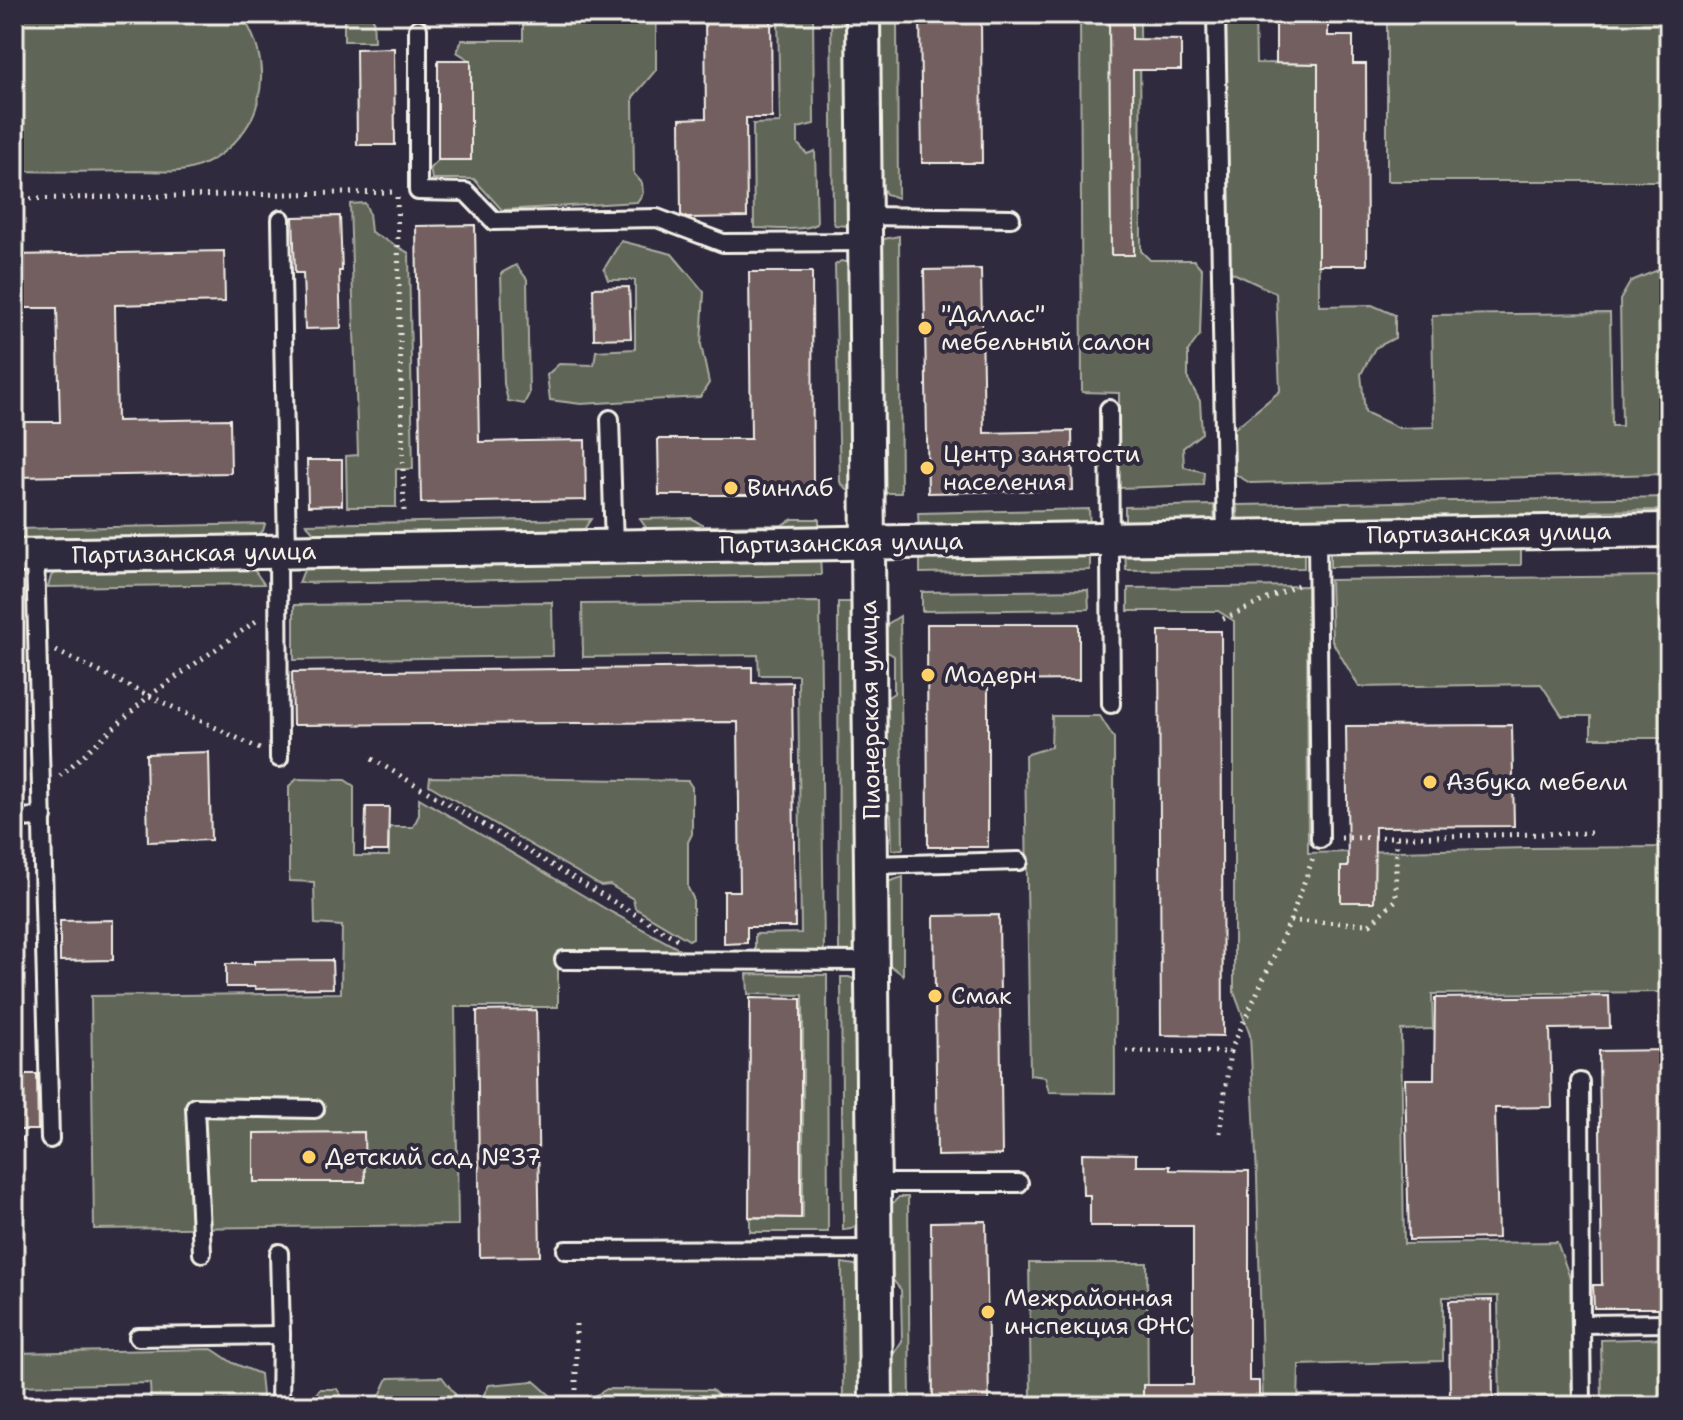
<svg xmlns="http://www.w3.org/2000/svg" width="1683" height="1420" font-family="'Shantell Sans',sans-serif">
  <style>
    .green { fill: #5f6659; stroke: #aaaca0; stroke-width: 2 }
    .building { fill: #735e61; stroke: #f4f1e8; stroke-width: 2 }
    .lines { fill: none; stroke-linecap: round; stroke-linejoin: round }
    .lane-casing { stroke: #f4f1e8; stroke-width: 22 }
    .street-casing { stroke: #f4f1e8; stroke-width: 38 }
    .path { stroke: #f4f1e8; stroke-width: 5; stroke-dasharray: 2 6; stroke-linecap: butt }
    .lane { stroke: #2f2a3d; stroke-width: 16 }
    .street { stroke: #2f2a3d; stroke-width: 32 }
    .poi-dot { fill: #ffd166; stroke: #2f2a3d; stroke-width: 3 }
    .labels { text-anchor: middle; stroke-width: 8; stroke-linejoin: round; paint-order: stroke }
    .poi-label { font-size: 24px; fill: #f4f1e8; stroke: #2f2a3d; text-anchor: start }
    .street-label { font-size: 24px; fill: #f4f1e8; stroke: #2f2a3d }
  </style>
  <rect width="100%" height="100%" fill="#2f2a3d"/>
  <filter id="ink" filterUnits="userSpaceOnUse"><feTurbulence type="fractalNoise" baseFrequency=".0125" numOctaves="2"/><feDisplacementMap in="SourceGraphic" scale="16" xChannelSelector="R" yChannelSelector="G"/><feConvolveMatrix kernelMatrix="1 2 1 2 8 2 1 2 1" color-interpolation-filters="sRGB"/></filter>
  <g filter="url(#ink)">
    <g class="green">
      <path d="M14,14H241C259,41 266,69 258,101C250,134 219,163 186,170C171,173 152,171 137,171C96,172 55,172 14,171Z"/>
      <path d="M344,14H373L374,41H344Z"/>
      <path d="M523,14H656V70L633,97L634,174L642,183L643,193L637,202L502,210L474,179H432L430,168L438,160L471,159V61L457,52L462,40H523Z"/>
      <path d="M778,14H813L814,124L798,128V144L807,154L815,151L817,224C802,232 772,228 754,228L753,124L780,123Z"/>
      <path d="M831,14H853L854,219L848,226L835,225L833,220Z"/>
      <path d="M878,14H897L898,198L886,194L880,183Z"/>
      <path d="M1080,14H1140L1141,251L1150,260H1194L1202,269L1200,335L1188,351V379L1200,401L1202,433L1183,448L1184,467L1204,472L1203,485L1119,488V393L1082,392Z"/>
      <path d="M1226,14H1255L1256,63L1327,64L1318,78L1319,306L1372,305L1395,315V338L1375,348L1361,374L1365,412L1399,428L1434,427L1432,315L1610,313L1612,426H1622L1620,300L1631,281L1658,270L1669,269V474L1250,483L1235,474L1234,429L1280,391L1276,293L1229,271Z"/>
      <rect x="1387" y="14" width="282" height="167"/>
      <path d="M365,203L369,213L371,232L409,253L413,469H396V507H347L346,456L358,455L350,204Z"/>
      <path d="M899,236L901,493H882L880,247L884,239Z"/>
      <path d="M621,241L672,254L704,292L701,345L709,383L700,397L581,404L550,400L547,375L559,364L594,365L596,351L635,349V280H608L604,269Z"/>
      <path d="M841,261L849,263L855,272L854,493L847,490L840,482L835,265Z"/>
      <path d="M516,265L527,279L529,394L524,404L508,401L504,384L501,273Z"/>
      <path d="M1669,497V510L1591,511L1578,523L1238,529L1237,505Z"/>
      <path d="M1214,505L1215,529L1125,530V507Z"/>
      <path d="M1089,509L1090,530L919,533L918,513Z"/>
      <path d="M691,518L704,526L782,525L793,519H819V535L649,532L640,519Z"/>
      <path d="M591,519L581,534L326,540L316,535L306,524Z"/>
      <path d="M265,524L263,531L253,538L14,544V529Z"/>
      <path d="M1521,543V565L1330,567V545Z"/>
      <path d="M1304,547V568L1126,570L1125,549Z"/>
      <path d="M1090,550V570L920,573V553Z"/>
      <path d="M820,555L821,575L299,583L304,570L313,564Z"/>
      <path d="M242,567L255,571L264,584L48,587L51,576L60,570Z"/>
      <path d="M1669,576V738H1591V716H1562L1541,684L1359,687L1332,641L1330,580Z"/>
      <path d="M1307,586L1308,853L1528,848L1669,847V992L1432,994L1433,1029L1401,1030L1404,1244L1557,1242L1570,1278L1572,1406H1500L1498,1296L1443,1297V1361L1299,1365L1298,1406H1263L1257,1176L1250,1035L1234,992V621L1218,611H1128V588Z"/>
      <path d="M1088,590L1089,609L922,611V592Z"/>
      <path d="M552,602L553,656L294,660V605Z"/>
      <path d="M820,602L824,953H755V934L801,933L798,675H759L758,655L583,657L582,604Z"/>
      <path d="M838,602H861L859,948L850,952H839Z"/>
      <path d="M900,616L903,849L892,850L891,815L880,804L879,703L894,693V656L881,648V628Z"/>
      <path d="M1052,716H1100L1114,738L1115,1093L1049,1092L1045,1077L1030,1075L1025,755L1051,747Z"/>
      <path d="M430,777L688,781L692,787V834L688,842V888L693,898V938L689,940L635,908L633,899L610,885L601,886L429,785Z"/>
      <path d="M297,779L345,780L354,786V856H389V827H413L419,815V798L611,912L681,950V956L558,953V1007H455L458,1225L94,1229L91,996L341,993L342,926L315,924L314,882L289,881V786Z"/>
      <path d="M903,877V975L887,963L886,888L890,881Z"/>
      <path d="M747,974L827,975L828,1232H750V1218H803V995L748,994Z"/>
      <path d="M841,977H849L859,981V1223L851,1229L843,1230Z"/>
      <path d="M899,1197H908L910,1406H892L888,1402V1362L902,1341L901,1290L889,1275L887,1209Z"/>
      <path d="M842,1263L855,1265L865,1270L867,1406H843Z"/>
      <path d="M1029,1263H1147L1148,1406H1035L1031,1398Z"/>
      <path d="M1669,1338V1406H1602L1601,1340Z"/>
      <path d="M212,1349L233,1363L260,1374L263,1406H151L150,1383L14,1386V1353Z"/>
      <path d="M442,1377L459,1399L482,1398L489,1385L534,1381L552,1397L558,1406H306L320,1389H337L343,1398L378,1400L388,1378Z"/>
      <path d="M607,1389L712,1390L728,1404V1406H588V1400Z"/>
    </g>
    <g class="building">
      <path d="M705,14H771L772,118H746L747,217L687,218L681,215L680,119L706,118Z"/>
      <path d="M920,14H981L982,163H922Z"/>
      <path d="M1109,14H1132V39L1181,40V70H1133L1134,255H1111Z"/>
      <path d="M1276,14H1328V36H1353V64H1366L1367,265H1318V64L1276,63Z"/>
      <path d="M394,48L395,145H357L356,49Z"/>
      <rect x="438" y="60" width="33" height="100"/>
      <path d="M340,216L342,271H339L341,328L305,329L303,273H295L293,217Z"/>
      <path d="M475,225L479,442L585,440L586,500L421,503L416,226Z"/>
      <path d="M224,251L225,302L115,305L117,421L230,419L231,473L14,477V422H60L57,308H14V255Z"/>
      <path d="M981,269L984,433L1072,431L1073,490L928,493L924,270Z"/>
      <path d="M749,272H812L813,495H659L658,439H751Z"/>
      <path d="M629,287L631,338L594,339L593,288Z"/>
      <path d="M307,460H342V505L308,506Z"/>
      <path d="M927,624H1079V680L988,681V847H928Z"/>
      <path d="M1159,631H1221L1223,1036L1161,1035Z"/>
      <path d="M752,667V683L792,682L795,927H747V943L724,944V891H740L738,722L293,725L292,672Z"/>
      <path d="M1512,725L1514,826L1375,827L1374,902H1341V867H1348L1346,726Z"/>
      <path d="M209,752L211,840L148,842L146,754Z"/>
      <path d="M366,807H389L388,851H365Z"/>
      <path d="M999,915L1002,1155L937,1156L934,916Z"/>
      <path d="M113,920V960L60,961V921Z"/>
      <path d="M332,960L333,988L255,989V987H226V964H254V961Z"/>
      <path d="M1609,996L1610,1028L1550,1029L1552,1107L1495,1108L1498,1238L1409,1240L1405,1079H1434L1435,998Z"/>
      <path d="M750,998L801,999V1218L749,1217Z"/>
      <path d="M536,1010L540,1256L480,1257L477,1011Z"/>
      <path d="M1669,1050V1308H1594L1593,1285H1602L1599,1051Z"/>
      <path d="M14,1074H37L38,1130H14Z"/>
      <path d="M364,1132L365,1182H254V1133Z"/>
      <path d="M1082,1153L1136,1154V1166H1170V1170L1249,1171V1381H1259V1406H1143V1385H1193V1226H1090V1195H1083Z"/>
      <path d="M986,1221L989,1405L933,1406L931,1222Z"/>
      <path d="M1492,1300L1493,1406H1450L1449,1301Z"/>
    </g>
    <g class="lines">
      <g class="lane-casing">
        <g id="lane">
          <path d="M1216,14L1226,537"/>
          <path d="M418,29V191L466,192L494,221L657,218L723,243L865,242"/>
          <path d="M865,216L1011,218"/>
          <path d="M281,219L287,551"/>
          <path d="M1109,409L1111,704"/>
          <path d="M610,419L614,546"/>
          <path d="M1317,536L1320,839"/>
          <path d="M278,552L279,758"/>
          <path d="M35,555L50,1139"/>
          <path d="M14,818L43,817"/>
          <path d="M871,865L1019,861"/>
          <path d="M564,960L872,961"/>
          <path d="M1580,1082L1581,1324"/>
          <path d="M874,1183H1019"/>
          <path d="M566,1250L875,1249"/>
          <path d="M202,1253L195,1107L315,1109"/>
          <path d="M279,1253L281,1335L280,1406"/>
          <path d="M138,1337L281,1335"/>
          <path d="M1582,1406L1581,1324L1669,1323"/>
        </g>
      </g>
      <g class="street-casing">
        <g id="street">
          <path d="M863,14L876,1406"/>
          <path d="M14,556L1669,530"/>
        </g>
      </g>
      <g class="path">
        <path d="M397,197L404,513"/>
        <path d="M14,199L397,192"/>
        <path d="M1223,619L1298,585"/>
        <path d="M56,651L260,749"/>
        <path d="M372,759L677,939"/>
        <path d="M60,776L149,696L259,619"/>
        <path d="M1341,838L1593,833"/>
        <path d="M1290,921L1370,924L1396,900V838"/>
        <path d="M1126,1051L1230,1052L1290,921L1313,858"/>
        <path d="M1220,1133L1230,1052"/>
        <path d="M14,1140L29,1139"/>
        <path d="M576,1406V1319"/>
      </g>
      <use href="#lane" class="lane"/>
      <use href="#street" class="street"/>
    </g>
  </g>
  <g class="poi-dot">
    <circle cx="925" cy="328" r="8"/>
    <circle cx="927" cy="468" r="8"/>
    <circle cx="731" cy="488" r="8"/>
    <circle cx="928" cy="675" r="8"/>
    <circle cx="1430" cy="782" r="8"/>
    <circle cx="935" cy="996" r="8"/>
    <circle cx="309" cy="1157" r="8"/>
    <circle cx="988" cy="1312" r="8"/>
  </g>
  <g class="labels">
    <g class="poi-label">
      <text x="941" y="322">"Даллас"<tspan x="941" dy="28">мебельный салон</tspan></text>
      <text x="943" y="462">Центр занятости<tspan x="943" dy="28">населения</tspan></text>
      <text x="747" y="496">Винлаб</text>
      <text x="944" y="683">Модерн</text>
      <text x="1446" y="790">Азбука мебели</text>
      <text x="951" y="1004">Смак</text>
      <text x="325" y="1165">Детский сад №37</text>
      <text x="1004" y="1306">Межрайонная<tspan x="1004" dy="28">инспекция ФНС</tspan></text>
    </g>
    <g class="street-label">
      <text transform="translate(1489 533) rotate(-1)" y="8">Партизанская улица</text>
      <text transform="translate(841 543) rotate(-1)" y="8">Партизанская улица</text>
      <text transform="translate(194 553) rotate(-1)" y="8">Партизанская улица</text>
      <text transform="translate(870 710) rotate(-91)" y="8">Пионерская улица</text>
    </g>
  </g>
  <rect width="1683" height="1420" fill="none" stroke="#2f2a3d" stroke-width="48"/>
  <rect x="24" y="24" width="1635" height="1372" fill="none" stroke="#f4f1e8" stroke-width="3" filter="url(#ink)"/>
</svg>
